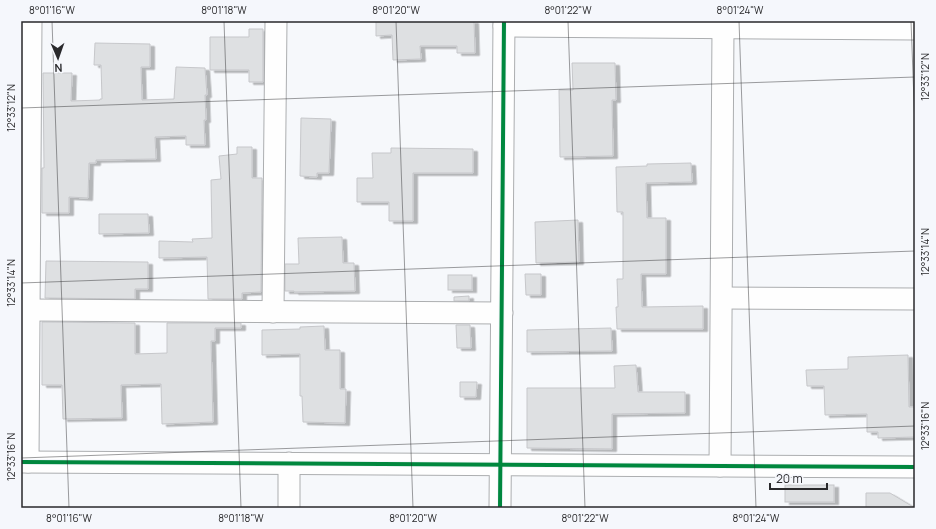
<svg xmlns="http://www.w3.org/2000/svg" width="936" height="529" font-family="Manrope,sans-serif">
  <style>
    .building { fill: #dee0e2; stroke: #c6c7ca; filter: url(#shadow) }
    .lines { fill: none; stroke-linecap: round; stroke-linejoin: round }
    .minor-casing { stroke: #acaeb0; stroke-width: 23 }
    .minor { stroke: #fefefe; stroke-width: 21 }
    .cycleway-casing { stroke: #f5f7fc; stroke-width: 6 }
    .cycleway { stroke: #00873e; stroke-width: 4 }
    .ticks { fill: none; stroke: #29292b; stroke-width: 1; stroke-opacity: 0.45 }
    .neatline { fill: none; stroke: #29292b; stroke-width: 1.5 }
    .ticks-label { font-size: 10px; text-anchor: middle; fill: #29292b }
  </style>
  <defs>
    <filter id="shadow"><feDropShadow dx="4.5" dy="2.5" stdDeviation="0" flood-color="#0004"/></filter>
  </defs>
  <rect width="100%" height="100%" fill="#f6f8fb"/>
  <g class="building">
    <path d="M376,21H474L475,53H457V46H420L421,59L393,60L392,35L376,36Z"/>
    <path d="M249,29H263V82H249V70H210V37H249Z"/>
    <path d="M95,43L150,44V67H141L142,100L174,99L176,67L205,68L207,95H205L206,120H204L205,145H186V136L155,137L156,159L96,160V163H89L88,198L69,197V213H42V168H44L43,73H72L71,101L100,100V99H102L101,65H94Z"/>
    <path d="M572,63H615L616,100H612L613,156L560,157L559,90H573Z"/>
    <path d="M301,118L331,119L329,173H317V177L300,176Z"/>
    <path d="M237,147H252V178H262L261,292L242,293V299H208L207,257L159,258V241L193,242L192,239L212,238L211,180L221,179L219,156L237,154Z"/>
    <path d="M391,148L473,149V173H413V221H389V202H357V178H373L372,153H391Z"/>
    <path d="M691,163L692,182L646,183L647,218H666V274H641L642,307L703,306V329H617L616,307H618L617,279H623V212H617L616,167L647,166V164Z"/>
    <path d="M99,214H148L149,233L99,234Z"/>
    <path d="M578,220L579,262L536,263L535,222Z"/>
    <path d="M342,237L343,263H354L355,291L294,292V291H285V264H299L298,238Z"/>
    <path d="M46,261L148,262V289H135V299L45,298Z"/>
    <path d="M525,274H541V295H526Z"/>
    <rect x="448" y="275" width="24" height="15"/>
    <path d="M469,296V301H454V297Z"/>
    <path d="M42,322L135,323V354L167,353V323H241V328H215V341H211L213,422L162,424L161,384L121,385L122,418L63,419L62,385H42Z"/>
    <path d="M456,325H470L471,348H457Z"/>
    <path d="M324,326L325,350H340V389H346L345,423L303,422L302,396H300V354L262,355V330L300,329V327Z"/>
    <path d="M611,328L612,351L527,352V330Z"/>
    <path d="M908,355L909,407H915V437L878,438V432H867V414L825,415L824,386H807L806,370L848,369V357Z"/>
    <path d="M636,365L638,392H685V413L612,414V449L527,448V388H615L614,366Z"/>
    <path d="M460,382H477L476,397H460Z"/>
    <rect x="785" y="485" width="49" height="17"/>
    <path d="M866,493H890L915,508H866Z"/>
  </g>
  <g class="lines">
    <g class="minor-casing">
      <g id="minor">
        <path d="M504,26L915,29"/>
        <path d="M722,298L915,299"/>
        <path d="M29,310L502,313"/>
        <path d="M273,312L276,21"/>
        <path d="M21,462L915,467"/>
        <path d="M28,462L31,21"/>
        <path d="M720,466L723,28"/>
        <path d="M289,508V463"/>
        <path d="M500,508L504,21"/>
      </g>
    </g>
    <use href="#minor" class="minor"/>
    <g class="cycleway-casing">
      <g id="cycleway">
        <path d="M21,462L915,467"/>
        <path d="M500,508L504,21"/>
      </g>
    </g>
    <use href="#cycleway" class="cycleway"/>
  </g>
  <path class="ticks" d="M52,21L69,508M224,21L241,508M396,21L413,508M568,21L585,508M739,21L756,508M911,21L915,128M21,108L915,77M21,283L915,251M21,458L915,426"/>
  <rect width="936" height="529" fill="none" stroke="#f5f7fc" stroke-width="44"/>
  <g transform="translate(58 58) rotate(178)" stroke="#f5f7fc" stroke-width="3" paint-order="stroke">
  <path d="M0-3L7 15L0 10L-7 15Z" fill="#29292b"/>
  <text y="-6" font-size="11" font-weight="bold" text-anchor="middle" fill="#29292b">N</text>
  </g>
  <path d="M770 483v6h57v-6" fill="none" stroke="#29292b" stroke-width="2"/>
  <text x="776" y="483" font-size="12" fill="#29292b" stroke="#f5f7fc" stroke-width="3" paint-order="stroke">20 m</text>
  <rect x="22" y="22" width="892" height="485" class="neatline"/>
  <g class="ticks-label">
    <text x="52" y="14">8°01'16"W</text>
    <text x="224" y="14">8°01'18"W</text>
    <text x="396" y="14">8°01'20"W</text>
    <text x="568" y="14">8°01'22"W</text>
    <text x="740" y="14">8°01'24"W</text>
    <text transform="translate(925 77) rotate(-90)" y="4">12°33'12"N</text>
    <text transform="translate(11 108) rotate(-90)" y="4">12°33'12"N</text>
    <text transform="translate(925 252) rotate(-90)" y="4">12°33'14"N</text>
    <text transform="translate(11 283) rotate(-90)" y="4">12°33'14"N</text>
    <text transform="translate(925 426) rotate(-90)" y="4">12°33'16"N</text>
    <text transform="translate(11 457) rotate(-90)" y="4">12°33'16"N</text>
    <text x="69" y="522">8°01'16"W</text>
    <text x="241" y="522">8°01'18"W</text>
    <text x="413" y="522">8°01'20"W</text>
    <text x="585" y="522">8°01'22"W</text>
    <text x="756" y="522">8°01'24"W</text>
  </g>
</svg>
